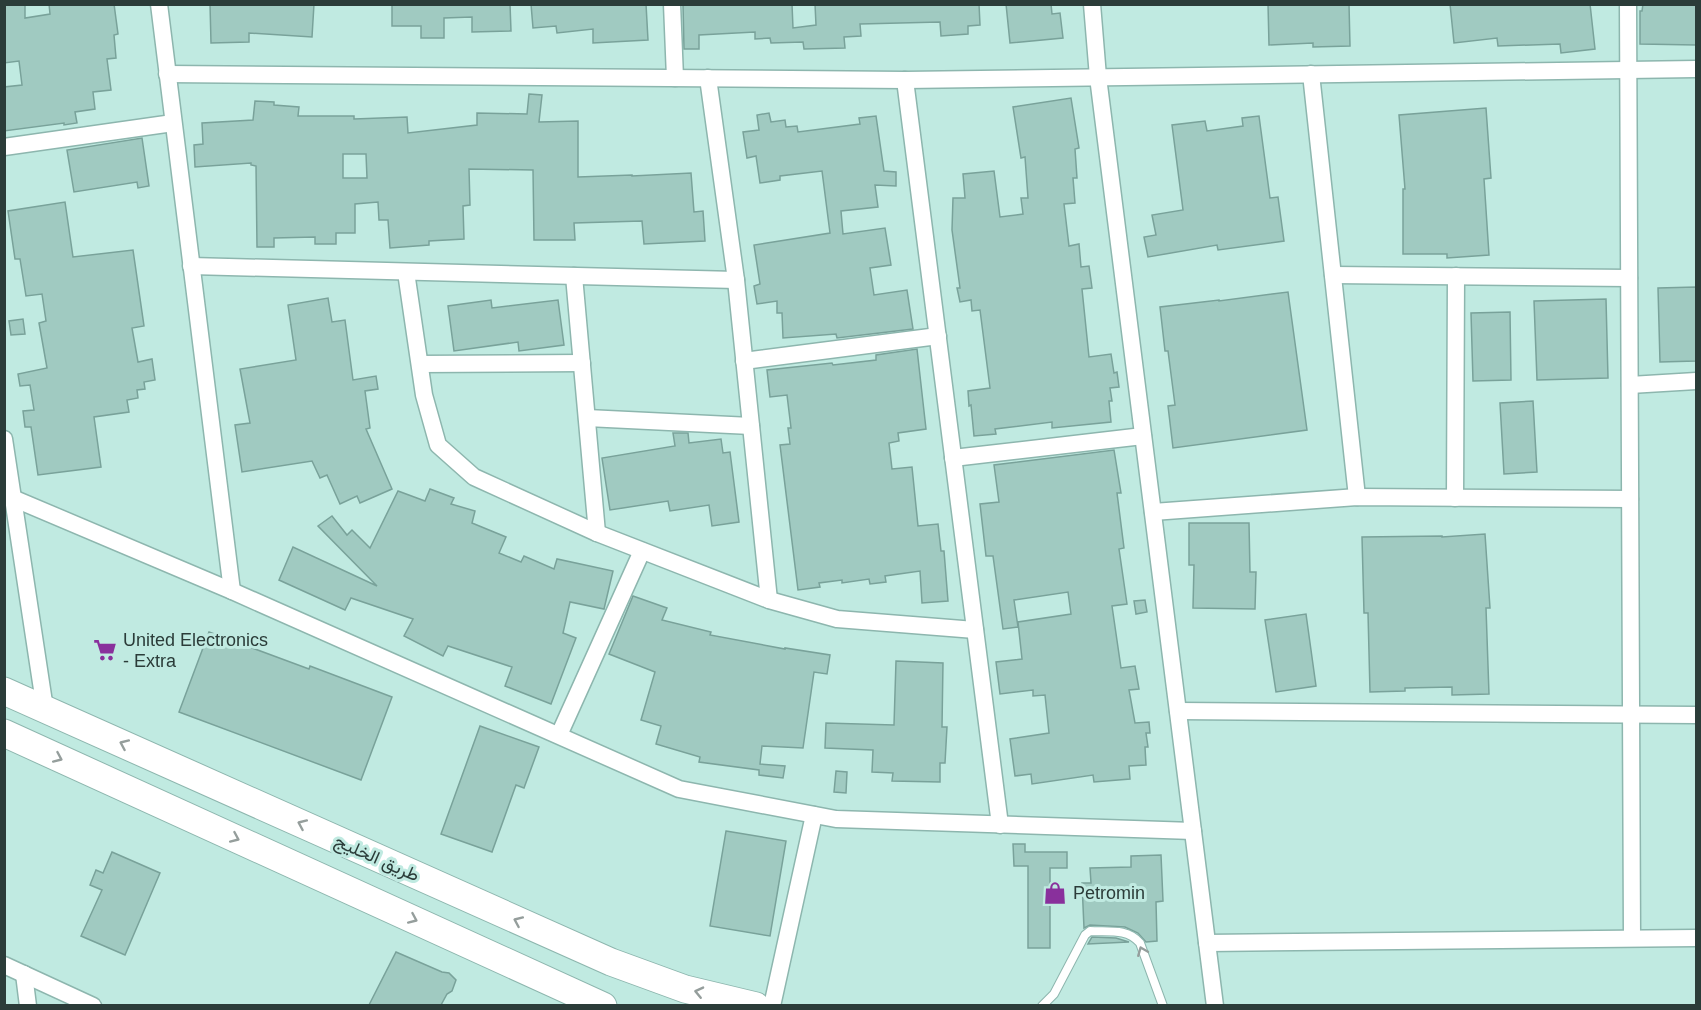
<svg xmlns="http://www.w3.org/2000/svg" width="1701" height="1010" font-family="Helvetica,Vazirmatn,sans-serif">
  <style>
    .building { fill: #a0cac1; stroke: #79a29a; stroke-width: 1.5; fill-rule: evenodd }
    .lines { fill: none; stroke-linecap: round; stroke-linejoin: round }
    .service-casing { stroke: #8db6ae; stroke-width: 10 }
    .minor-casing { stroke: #8db6ae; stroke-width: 19 }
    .primary-casing { stroke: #8db6ae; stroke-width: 29 }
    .service { stroke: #fff; stroke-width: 8 }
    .minor { stroke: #fff; stroke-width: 16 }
    .primary { stroke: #fff; stroke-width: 27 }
    .oneway { stroke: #959e9c }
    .labels { text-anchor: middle; stroke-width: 6; stroke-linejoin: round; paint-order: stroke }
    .poi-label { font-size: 18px; fill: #2b3c39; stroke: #c0eae1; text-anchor: start }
    .street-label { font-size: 18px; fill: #2b3c39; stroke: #c0eae1 }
  </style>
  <rect width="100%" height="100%" fill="#c0eae1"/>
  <g class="building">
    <path d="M4,4H25V18L50,14L49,4H114L118,34L114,35L116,58L107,59L111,90L93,92L95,109L75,112L77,123L64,125V123L4,131V87L22,85L19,61L4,63Z"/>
    <path d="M210,4H314L312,37L249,33V42L211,43Z"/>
    <path d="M392,4H510L511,31L472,32V17L444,18V38H421V26H392Z"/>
    <path d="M531,4H646L648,40L593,43V29L557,33L556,26L533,28Z"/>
    <path d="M683,4H792L793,28L816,25L815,4H979L980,25L968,26V34L941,36L940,22L860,24L861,36L844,37L845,48L804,49L803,42L771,43L770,38L755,39V32L699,35V49H684Z"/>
    <path d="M1006,4H1051L1052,14L1060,13L1063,38L1010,43Z"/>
    <path d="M1268,4H1349L1350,46L1313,47V43L1269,45Z"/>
    <path d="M1450,4H1590L1595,49L1561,53L1560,44L1498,46L1497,38L1454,43Z"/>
    <path d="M1643,4H1696V45L1640,44V11H1642Z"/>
    <path d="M529,94L542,95L539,122L578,121V177L632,175V176L691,173L694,212L703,211L705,241L644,244L642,221L574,223L575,240H534L533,170L469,169L470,205L463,206L464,239L429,241V245L390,248L388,220H379L378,202L355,204V233H336V244H315V237L274,238V247H257L256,166L251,165V163L195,167L194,145L203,144L202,123L253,120L255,101L274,102V105L299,107L298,116H354V119L407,117L408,133L477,125V113L527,114ZM343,154H366L367,178H343Z"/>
    <path d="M1071,98L1079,148L1075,149L1077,178H1073L1075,203L1064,204L1069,246L1079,244L1081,267L1089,266L1092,288L1082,289L1089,357L1111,354L1114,373L1117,372L1119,387L1110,388L1112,401H1109L1111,422L1052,428V422L995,429L996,434L974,436L971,405L969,406L968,391L990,388L980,310L972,311L971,300L960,302L957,288H960L952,230L953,198H965L963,174L994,171L1000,217L1023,214L1021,198H1028L1025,157L1021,158L1013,107Z"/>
    <path d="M1486,108L1491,178L1484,179L1489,255L1447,258V254H1403V189H1405L1399,115Z"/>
    <path d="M769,113L771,122L785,120L786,127L797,126L798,132L860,124L859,118L876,116L884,171L896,172V186L875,185L878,207L841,211L843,234L885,228L891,265L870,268L874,295L907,290L913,329L837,338L836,334L783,338L782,313H777V301L757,304L754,286L760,284L754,245L830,233L822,171L780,176V180L760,183L756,156L747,158L743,132L759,130L757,115Z"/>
    <path d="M1259,116L1270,198L1278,197L1284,241L1218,250L1217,245L1148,257L1144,237L1156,235L1152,215L1183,210L1172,125L1205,121L1207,131L1243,126L1242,118Z"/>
    <path d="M142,138L149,186L138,188L137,182L74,192L67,150Z"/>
    <path d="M65,202L73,257L133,250L144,326L132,328L138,362L152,359L155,380L144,382L145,389L137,390L138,398L127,400L129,412L94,417L101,467L38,475L31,427H25L23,411L34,410L30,385L20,386L18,374L47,368L39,323L46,321L42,294L26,296L20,259H15L8,211Z"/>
    <path d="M1696,287V361L1660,362L1658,288Z"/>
    <path d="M1288,292L1307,430L1173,448L1168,406L1175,405L1168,351H1165L1160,307L1219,300V301Z"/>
    <path d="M328,298L332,322L345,320L353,380L376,376L378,389L365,391L370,428L366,429L392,489L360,503L357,496L340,504L327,475L320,478L312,461L242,472L235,425L250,423L240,369L296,360L288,305Z"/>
    <path d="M1606,299L1608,378L1537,380L1534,301Z"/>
    <path d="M491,300L492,308L558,300L564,345L519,351L518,342L454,351L448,306Z"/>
    <path d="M1510,312L1511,380L1473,381L1471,313Z"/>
    <path d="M23,319L25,334L11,335L9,321Z"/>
    <path d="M917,349L926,429L898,433L899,441L889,443L892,469L912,467L918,526L938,524L941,551H944L948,601L922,603L920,571L885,576L886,582L870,584L869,579L842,583V580L819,583L820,587L798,590L780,445L790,444L788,428H791L787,395L770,397L767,370L832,363L833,365L876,360V355Z"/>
    <path d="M1533,401L1537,472L1504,474L1500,403Z"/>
    <path d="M673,433H688L689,443L721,439L723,453L730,452L739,522L712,526L709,505L670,511L668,501L610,510L602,458L675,446Z"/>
    <path d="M1114,450L1121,493H1117L1124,548L1119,549L1127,604L1112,606L1121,668L1135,666L1139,689L1129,690L1135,723L1149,722L1150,733H1146L1148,747H1145L1146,765L1129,766L1130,779L1094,782L1093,775L1032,784L1031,774L1015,776L1010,739L1049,733L1045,695L1033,696V690L1000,694L996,662L1022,659L1018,622L1071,614L1068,592L1014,600L1018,627L1003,629L993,556H986L980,504L999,502L994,465Z"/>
    <path d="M430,489L454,498L451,504L475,511L472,523L506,537L499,553L521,562L524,556L554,569L557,559L613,571L604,609L570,602L563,633L576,638L551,704L505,686L512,667L448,646L443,656L404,636L413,619L351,598L345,610L279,580L293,547L377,586L318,526L332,516L347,535L352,530L370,548L398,491L425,501Z"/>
    <path d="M1189,523H1249L1250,572H1256L1255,609L1193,608L1194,565H1189Z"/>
    <path d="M1485,534L1490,608H1486L1489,694L1452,695V687L1405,688V691L1370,692L1368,613H1364L1362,537L1442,536V537Z"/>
    <path d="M633,596L667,608L662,620L711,632L710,635L785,649V648L830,655L827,674L814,672L803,748L762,746L760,764L785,766L783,778L759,775V770L699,762L700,757L656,744L661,726L641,720L655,672L609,654Z"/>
    <path d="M1145,600L1147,612L1136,614L1134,601Z"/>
    <path d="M1306,614L1316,686L1276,692L1265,620Z"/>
    <path d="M209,632L309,669L310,666L392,697L361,780L179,712Z"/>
    <path d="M896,661L943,663L942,727H947L945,763H940V782L892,781L893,773L872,772L873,750L825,748L826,723L894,725Z"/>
    <path d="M480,726L539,747L524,788L516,785L492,852L441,834Z"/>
    <path d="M836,771L847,772L846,793L834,792Z"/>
    <path d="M726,831L786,841L770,936L710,926Z"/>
    <path d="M1013,844H1025V852H1067V868H1050V948H1028V866H1014Z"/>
    <path d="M112,852L160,873L125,955L81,936L102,890L90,885L96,870L103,873Z"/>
    <path d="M1161,855L1163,901L1156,902L1157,941L1146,942L1138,933L1125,927L1090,925L1084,928L1082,883H1091L1090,868L1131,867V856Z"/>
    <path d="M1092,937L1116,938L1129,942L1088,944Z"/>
    <path d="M396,952L442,972L449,973L456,980L452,991L447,994L441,1005H369Z"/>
  </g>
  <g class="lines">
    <g class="service-casing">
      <path id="service" d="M1042,1006L1054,994L1085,935L1090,931C1109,932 1127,928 1140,943L1163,1006"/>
    </g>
    <g class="minor-casing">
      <g id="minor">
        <path d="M159,4L232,591"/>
        <path d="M672,4L675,78"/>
        <path d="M1092,4L1098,77L1215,1006"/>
        <path d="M1628,4L1632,938"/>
        <path d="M167,74L905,80L1696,69"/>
        <path d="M1311,74L1357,497"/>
        <path d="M708,78L736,280L769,600"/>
        <path d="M905,80L1000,825"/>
        <path d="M4,147L173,123"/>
        <path d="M191,266L736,280"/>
        <path d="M406,272L424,395L438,445L474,477L597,533L769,600L837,619L975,630"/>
        <path d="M1333,275L1629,278"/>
        <path d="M574,276L597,533"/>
        <path d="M744,361L938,336"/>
        <path d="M420,364L582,363"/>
        <path d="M1630,385L1696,381"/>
        <path d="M587,418L751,426"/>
        <path d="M4,439L45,709"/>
        <path d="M953,458L1143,436"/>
        <path d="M1455,498L1456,276"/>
        <path d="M15,499L232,591L679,789L836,819L1193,831"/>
        <path d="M1153,512L1357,497L1630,499"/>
        <path d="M1178,711L1696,715"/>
        <path d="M559,735L642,551"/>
        <path d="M1207,943L1696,938"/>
        <path d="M4,965L93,1006"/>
        <path d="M24,974L28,1006"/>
        <path d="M772,1006L814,815"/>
      </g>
    </g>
    <g class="primary-casing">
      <g id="primary">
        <path d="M4,691L611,962L685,989L756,1006"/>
        <path d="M4,733L603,1006"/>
      </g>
    </g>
    <use href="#service" class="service"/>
    <use href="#minor" class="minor"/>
    <use href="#primary" class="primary"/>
  </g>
  <defs><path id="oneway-chevron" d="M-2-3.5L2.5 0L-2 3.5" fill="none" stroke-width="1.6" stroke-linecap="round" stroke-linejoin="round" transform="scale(1.5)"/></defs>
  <g class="oneway">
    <use href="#oneway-chevron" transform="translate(124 744) rotate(-156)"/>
    <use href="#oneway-chevron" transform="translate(58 758) rotate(24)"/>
    <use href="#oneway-chevron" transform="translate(302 824) rotate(-156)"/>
    <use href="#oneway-chevron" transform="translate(235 838) rotate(24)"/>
    <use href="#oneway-chevron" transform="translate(413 919) rotate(24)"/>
    <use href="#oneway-chevron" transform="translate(518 921) rotate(-156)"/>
    <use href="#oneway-chevron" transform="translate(1142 951) rotate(-112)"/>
    <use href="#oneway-chevron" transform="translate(699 992) rotate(-167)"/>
  </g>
  <defs>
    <g id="supermarket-bare" transform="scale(1.8)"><path d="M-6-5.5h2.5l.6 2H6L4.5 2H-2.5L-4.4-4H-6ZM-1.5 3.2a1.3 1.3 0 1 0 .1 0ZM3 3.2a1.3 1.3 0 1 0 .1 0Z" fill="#89309c" stroke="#c0eae1" stroke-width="2.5" paint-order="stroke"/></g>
    <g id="shop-bare" transform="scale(1.8)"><path d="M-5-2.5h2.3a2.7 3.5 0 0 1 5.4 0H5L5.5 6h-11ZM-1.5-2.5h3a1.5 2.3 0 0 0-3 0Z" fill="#89309c" stroke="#c0eae1" stroke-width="2.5" paint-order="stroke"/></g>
  </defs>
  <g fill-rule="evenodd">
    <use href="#supermarket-bare" x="105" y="650"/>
    <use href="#shop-bare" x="1055" y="893"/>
  </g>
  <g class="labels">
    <g class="poi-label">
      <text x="123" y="646">United Electronics<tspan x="123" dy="21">- Extra</tspan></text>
      <text x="1073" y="899">Petromin</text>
    </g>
    <g class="street-label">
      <text transform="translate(377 858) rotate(24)" y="6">طريق الخليج</text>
    </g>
  </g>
  <rect width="1701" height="1010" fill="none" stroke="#2b3c39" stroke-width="12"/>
</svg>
